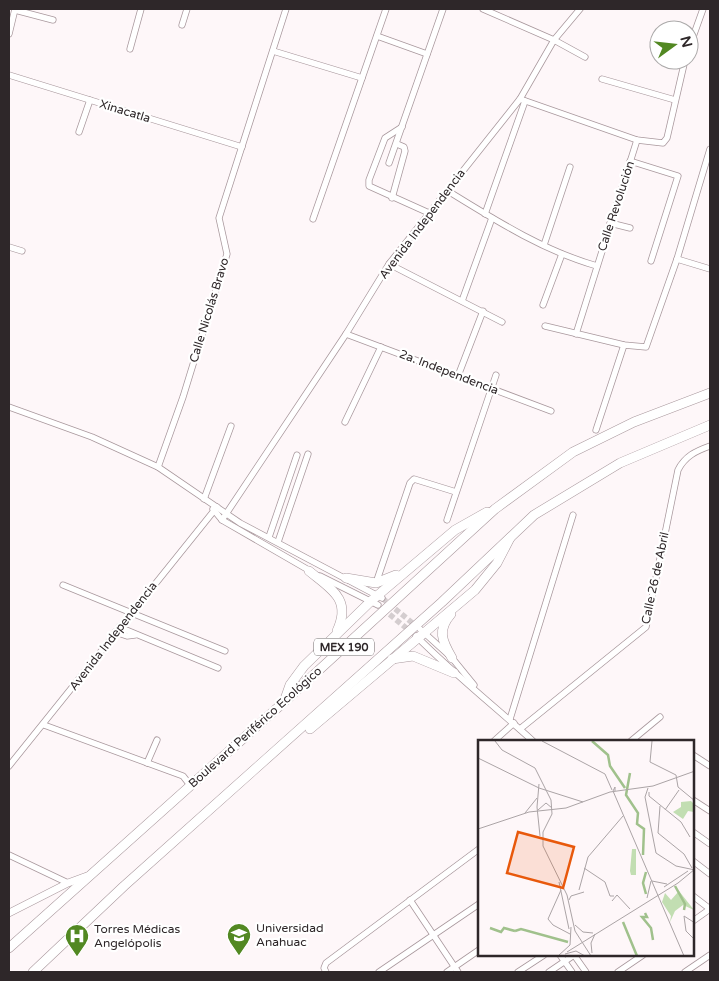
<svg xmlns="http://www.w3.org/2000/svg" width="719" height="981" font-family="'Varela Round',sans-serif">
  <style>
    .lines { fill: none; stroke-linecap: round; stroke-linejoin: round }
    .minor-tunnel { stroke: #d4cdcf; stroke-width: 5.5; stroke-dasharray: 5.5 3; stroke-linecap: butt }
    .minor-casing { stroke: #a9989d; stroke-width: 7 }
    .tertiary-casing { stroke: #a9989d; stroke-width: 8 }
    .trunk-casing { stroke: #a9989d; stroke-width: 10 }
    .minor { stroke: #fff; stroke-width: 5.5 }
    .tertiary { stroke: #fff; stroke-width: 7 }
    .trunk { stroke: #fff; stroke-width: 9 }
    .labels { text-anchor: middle; stroke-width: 4.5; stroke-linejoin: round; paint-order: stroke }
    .shield { fill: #fff; stroke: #6d6869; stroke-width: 1 }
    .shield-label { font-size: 11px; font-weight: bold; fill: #2e2729 }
    .street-label { font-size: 12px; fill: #2e2729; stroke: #fff }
    .poi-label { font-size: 12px; fill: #2e2729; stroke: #fff; text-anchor: start }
    .inset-river { fill: none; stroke: #a0c18c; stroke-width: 2.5 }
    .inset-road { fill: none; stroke: #aba4a6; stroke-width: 1 }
    .view { fill: #e8590c; fill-opacity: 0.15; stroke: #e8590c; stroke-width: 2.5 }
    .inset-edge { fill: none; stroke: #2e2729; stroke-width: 2.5 }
  </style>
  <rect width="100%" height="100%" fill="#fef7f9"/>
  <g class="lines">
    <g class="minor-tunnel">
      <path d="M382,598L416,626"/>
      <path d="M383,609L411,632"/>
    </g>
    <g class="minor-casing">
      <g id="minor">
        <path d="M483,9L554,40L585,57"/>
        <path d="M15,10L53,20"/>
        <path d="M182,25L187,9"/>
        <path d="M9,34L15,9"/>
        <path d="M377,36L427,54"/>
        <path d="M689,48L703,9"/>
        <path d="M130,49L141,9"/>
        <path d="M273,51L362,78"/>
        <path d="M9,75L242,147"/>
        <path d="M602,79L675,100"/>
        <path d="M520,99L637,140L663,143L667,138L685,60"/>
        <path d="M402,127L385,138L369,180V186L429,213"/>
        <path d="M79,132L90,100"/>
        <path d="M630,161L678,176L651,261"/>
        <path d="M389,163L443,9"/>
        <path d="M448,191C495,220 544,251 597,266"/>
        <path d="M392,198L405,151L404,147L397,144"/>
        <path d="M485,214L525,101"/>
        <path d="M313,219L386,9"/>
        <path d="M610,223L630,228"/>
        <path d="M544,245L570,167"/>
        <path d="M9,247L22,251"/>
        <path d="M677,259L710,269"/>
        <path d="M389,264L502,322"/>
        <path d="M462,301L492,218"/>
        <path d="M543,305L562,254"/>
        <path d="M545,326L624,345L646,347L677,259L710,149"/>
        <path d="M346,334L551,411"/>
        <path d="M576,334L637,140"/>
        <path d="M458,376L483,311"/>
        <path d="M9,407L92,437L158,467L240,523L382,598"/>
        <path d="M345,422L381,347"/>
        <path d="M596,430L624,345"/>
        <path d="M158,467L183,397L227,254L219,218L286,9"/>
        <path d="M204,499L231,426"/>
        <path d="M213,509L222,520L312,572"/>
        <path d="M222,520L346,334L389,264L520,99L554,40L580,9"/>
        <path d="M447,520L496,375"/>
        <path d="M269,537L297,455"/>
        <path d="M278,542L308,454"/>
        <path d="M320,576L378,605"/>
        <path d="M376,583L410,483L414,479L456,492"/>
        <path d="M63,585L225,651"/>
        <path d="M119,627L218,668"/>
        <path d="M420,629L452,658L474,685"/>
        <path d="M115,632L127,636L135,635"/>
        <path d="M416,636C453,673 494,706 533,741"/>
        <path d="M510,719L573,515"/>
        <path d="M44,725L183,776L190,785"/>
        <path d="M520,729L646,627L678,470C685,456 696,451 710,446"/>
        <path d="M494,741L514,723"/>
        <path d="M631,741L660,717"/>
        <path d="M693,755L710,766"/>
        <path d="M147,763L157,740"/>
        <path d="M9,766L217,507"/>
        <path d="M693,800L710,811"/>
        <path d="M693,832L710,844"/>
        <path d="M9,855L68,883"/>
        <path d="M693,861L710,874"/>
        <path d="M693,896L710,909"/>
        <path d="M410,900L458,972"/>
        <path d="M693,921L710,909"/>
        <path d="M560,955L572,972"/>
        <path d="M574,955L586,972"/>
        <path d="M326,972L324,968L326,963L479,849"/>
        <path d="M379,972L479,904"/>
        <path d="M447,972L479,950"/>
        <path d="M518,972L544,955"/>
        <path d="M549,972L574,955"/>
        <path d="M618,972L643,955"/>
        <path d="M685,972L710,955"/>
      </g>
    </g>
    <g class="tertiary-casing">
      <path id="tertiary" d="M9,913L68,883L87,876"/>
    </g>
    <g class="trunk-casing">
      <g id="trunk">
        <path d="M309,571C331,589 352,599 337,631"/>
        <path d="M346,578L376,583L396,575"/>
        <path d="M451,614C437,630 442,641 452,658"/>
        <path d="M392,659L413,656L454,673"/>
        <path d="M284,702L290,685L304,666L371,601L455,530L487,512"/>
        <path d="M310,729L475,590L497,563L510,538"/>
        <path d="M9,948L284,702L495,509L573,452L634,422L710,393"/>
        <path d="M33,972L124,886L442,602L534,515L620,463L710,425"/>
      </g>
    </g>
    <use href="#minor" class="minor"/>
    <use href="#tertiary" class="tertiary"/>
    <use href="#trunk" class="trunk"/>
  </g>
  <defs>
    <g id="university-pin" transform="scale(1.25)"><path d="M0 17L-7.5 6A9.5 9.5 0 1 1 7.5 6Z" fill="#528822" stroke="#fff"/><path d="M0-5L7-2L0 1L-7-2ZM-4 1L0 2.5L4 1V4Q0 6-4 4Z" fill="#fff"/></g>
    <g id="hospital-pin" transform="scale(1.25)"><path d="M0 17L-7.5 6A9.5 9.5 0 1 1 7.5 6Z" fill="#528822" stroke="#fff"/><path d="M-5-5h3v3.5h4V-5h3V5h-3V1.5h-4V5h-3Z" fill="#fff"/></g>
  </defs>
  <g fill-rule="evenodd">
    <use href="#university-pin" x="239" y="935"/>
    <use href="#hospital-pin" x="77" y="936"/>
  </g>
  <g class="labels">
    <rect class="shield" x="314" y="638.5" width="60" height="17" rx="4"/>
    <g class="shield-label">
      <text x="344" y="651">MEX 190</text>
    </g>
    <g class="street-label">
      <text transform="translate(125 111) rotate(17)" y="4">Xinacatla</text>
      <text transform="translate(616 206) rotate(-72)" y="4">Calle Revolución</text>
      <text transform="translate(422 224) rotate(-53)" y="4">Avenida Independencia</text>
      <text transform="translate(209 310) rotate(-73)" y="4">Calle Nicolás Bravo</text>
      <text transform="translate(449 372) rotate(21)" y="4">2a. Independencia</text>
      <text transform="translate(655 578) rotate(-78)" y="4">Calle 26 de Abril</text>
      <text transform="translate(113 636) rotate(-52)" y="4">Avenida Independencia</text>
      <text transform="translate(255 727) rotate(-42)" y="4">Boulevard Periférico Ecológico</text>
    </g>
    <g class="poi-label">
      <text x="256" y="932">Universidad<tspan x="256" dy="14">Anahuac</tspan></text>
      <text x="94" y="933">Torres Médicas<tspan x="94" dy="14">Angelópolis</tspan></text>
    </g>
  </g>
  <g transform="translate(478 740)">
    <rect width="216" height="216" fill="#fef7f9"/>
    <path d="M213,61L216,64V72L210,71L205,79L195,72L203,67V62ZM201,151L216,170L205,165L197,171L192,182L193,176L184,162L187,153L193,160Z" fill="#c2deb2"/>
    <path d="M154,109H158V135H153L152,131Z" fill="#c2deb2"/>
    <path class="inset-river" d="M114,1L130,15L132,26L147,48M152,33L148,55L160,73L159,84L166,89L165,115M197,146L207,164L206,170M168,154L165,143L168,132M167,173L169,177H164L173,188L175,200M145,182L159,216M12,188L23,192L26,188L37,191M37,191L43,189L90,202"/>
    <path class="inset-road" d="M17,1L24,10L57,28L73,60L74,74L65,92V106L89,155L97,191L113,216M64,1L127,34L134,50M174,1L172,22L198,35L200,47L217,61M0,18L61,48L105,62M61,44L59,67L62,96M170,48L167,57L178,113L198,126L217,130M137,51V47L135,51L206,216M171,52V56L203,82L212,97M182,66L180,93L206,114L214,128M60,70L68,63L74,68M187,70L201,50M47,73L59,58M0,89L51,72L88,68L132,52L175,46L217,31M106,128L127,142L132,156H136M174,141L189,144M81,142L91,189M186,147L210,131M83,150L70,179L75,185L92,194M101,150L110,117L145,76M169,158L173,141M91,160L93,156L106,152M134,161L139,155L152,169M217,183L206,176L208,191L217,200M97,185L105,192L115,193M89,212L200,143L217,129M114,213L113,203L117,194M87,214L98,211L107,216M80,216L92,205L93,187"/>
    <path class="view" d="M40,92L96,107L85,148L29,133Z"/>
    <rect width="216" height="216" class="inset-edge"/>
  </g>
  <rect width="719" height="981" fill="none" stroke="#2e2729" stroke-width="20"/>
  <g transform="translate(674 45) rotate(75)"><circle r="24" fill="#ffffff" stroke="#aba9a9"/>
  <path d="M0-4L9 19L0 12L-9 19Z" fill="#528822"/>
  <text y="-8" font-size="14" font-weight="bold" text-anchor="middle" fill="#2e2729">N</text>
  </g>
</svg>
